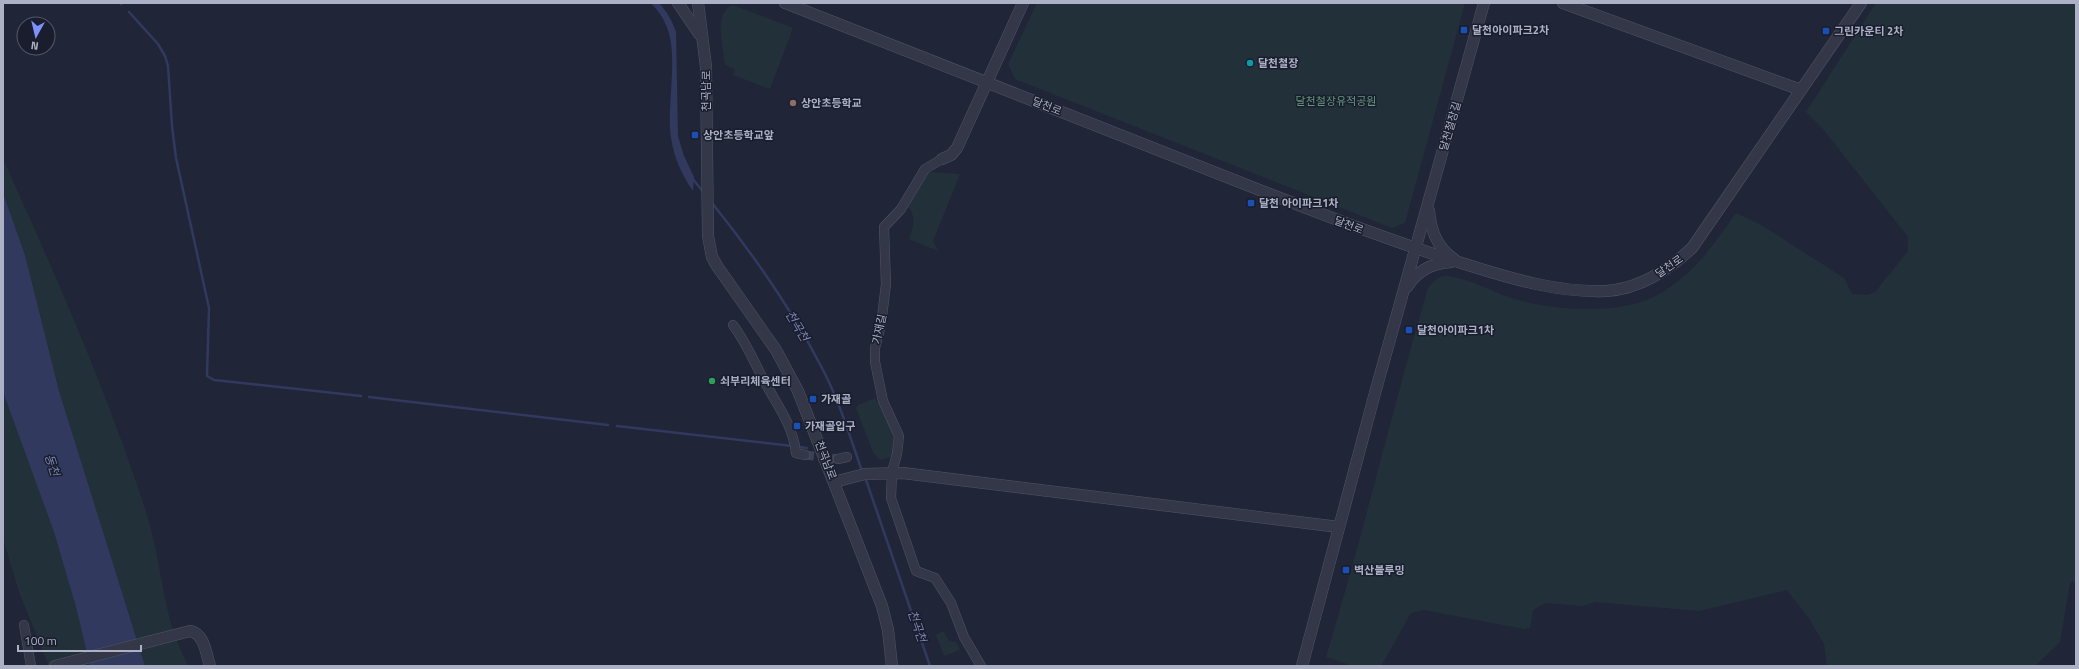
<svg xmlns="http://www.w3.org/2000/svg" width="2079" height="669" font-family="'Titillium Web','Noto Sans KR',sans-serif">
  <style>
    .green { fill: #223139 }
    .water { fill: #313a5e }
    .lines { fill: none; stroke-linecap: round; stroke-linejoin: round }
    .stream { stroke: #313a5e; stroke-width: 2.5 }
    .minor-tunnel { stroke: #3c4154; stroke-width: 9; stroke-dasharray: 9 4.5; stroke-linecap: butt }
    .minor-casing { stroke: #515466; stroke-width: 10 }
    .tertiary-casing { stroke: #515466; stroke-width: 12 }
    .minor { stroke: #333748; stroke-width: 9 }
    .tertiary { stroke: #333748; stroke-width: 11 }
    .transit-dot { fill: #1a4fb4; stroke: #191d2d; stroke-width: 1.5 }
    .culture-dot { fill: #0f9aa8; stroke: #191d2d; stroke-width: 1.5 }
    .education-dot { fill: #8d6e63; stroke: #191d2d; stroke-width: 1.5 }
    .leisure-dot { fill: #2e9e5b; stroke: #191d2d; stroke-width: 1.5 }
    .labels { text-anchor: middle; stroke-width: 3; stroke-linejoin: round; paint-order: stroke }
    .poi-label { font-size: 11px; font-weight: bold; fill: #adb1c5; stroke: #191d2d; text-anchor: start }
    .street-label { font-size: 11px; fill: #adb1c5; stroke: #191d2d }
    .park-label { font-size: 11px; fill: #64967b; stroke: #191d2d }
    .water-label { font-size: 12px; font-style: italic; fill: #7c87b3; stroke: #191d2d }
  </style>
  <rect width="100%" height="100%" fill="#202538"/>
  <g class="green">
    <path d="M1037,3H1465L1405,223L1392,228L1015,79L1008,64Z"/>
    <path d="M1876,3H2076V580L2070,583L2060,642L2035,666H1827L1824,644L1808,617L1787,590L1699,611L1595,602L1582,606L1545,603L1533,610L1530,628L1524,629L1424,610L1411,613L1381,666H1353L1326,657C1363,535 1392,410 1428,288C1433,281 1439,275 1448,276C1470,279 1491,291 1511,298C1550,310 1611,315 1649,299C1688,282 1713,246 1736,213L1763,226L1844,278L1852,294L1867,295L1875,292L1908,251V237L1823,129L1806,112Z"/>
    <path d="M733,5L793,28L770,89L733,75L735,69L725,65C724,47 712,13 733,5Z"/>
    <path d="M3,159C55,274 107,391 146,512C158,549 161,587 171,624C174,638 182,652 188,666H145L59,391L25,255L3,193Z"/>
    <path d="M929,172L960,174L933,241L938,251L909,239C913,228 917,217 908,207Z"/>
    <path d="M3,392L54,532L76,607L90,666H49L19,592L3,538Z"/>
    <path d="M875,398L892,427L896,440L895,456L880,460L873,452L856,408L858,405Z"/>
    <path d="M943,631L949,641L956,642L960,650L944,656L936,635Z"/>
  </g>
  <g class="water">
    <path d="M651,3H659C667,12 672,20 676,32L678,136L684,156L694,177L693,191C682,175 674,158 671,138C666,107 680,50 665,23C662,15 656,9 651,3Z"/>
    <path d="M3,193L25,255L59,391L145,666H90L76,607L54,532L3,392Z"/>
  </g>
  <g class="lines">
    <g class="stream">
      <path d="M120,3L121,4"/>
      <path d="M129,12L158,44L165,56L168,66L172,126L176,158L209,308L207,376L214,380L361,396"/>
      <path d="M692,178L704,193"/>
      <path d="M712,203C753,254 792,310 822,368C839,400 850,437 862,471"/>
      <path d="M369,397L608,425"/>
      <path d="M617,426L792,446"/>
      <path d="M800,447L807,448"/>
      <path d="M865,477L930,666"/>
    </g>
    <path class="minor-tunnel" d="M805,455L838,459"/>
    <g class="minor-casing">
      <g id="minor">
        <path d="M942,159L925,169L901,209L884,227L886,284L881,325L875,348V362L883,401L899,436L897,454L892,472L891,498L916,571L935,578L951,603L964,637L981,666"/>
        <path d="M733,325C745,341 753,359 762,377C775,402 793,424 796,453L805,455"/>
        <path d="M838,459L847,457"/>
        <path d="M24,625L31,666"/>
      </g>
    </g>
    <g class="tertiary-casing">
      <g id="tertiary">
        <path d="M678,3L699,34"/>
        <path d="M698,3L706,67L708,236L712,257L717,266L776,350L798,391L882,606L888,630L892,666"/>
        <path d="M785,3C943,64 1100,127 1257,189C1327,216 1396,243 1468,265C1512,279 1560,293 1606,291C1640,289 1668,270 1692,248L1861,3"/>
        <path d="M1563,3L1801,90"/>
        <path d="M942,159L951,155L957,148L1023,3"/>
        <path d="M1429,211C1431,231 1437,248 1454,259"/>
        <path d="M1407,287C1417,271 1432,263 1451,262"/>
        <path d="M834,482L865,474L903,473L1339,527"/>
        <path d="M55,666L190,631C205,634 206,654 210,666"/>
        <path d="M1302,666L1375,393L1484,3"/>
      </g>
    </g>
    <use href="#minor" class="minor"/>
    <use href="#tertiary" class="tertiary"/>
  </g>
  <g class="transit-dot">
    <rect x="1460" y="26" width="8" height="8" rx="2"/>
    <rect x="1822" y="27" width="8" height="8" rx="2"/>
    <rect x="691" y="131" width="8" height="8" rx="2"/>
    <rect x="1247" y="199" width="8" height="8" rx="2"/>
    <rect x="1405" y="326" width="8" height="8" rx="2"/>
    <rect x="809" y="395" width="8" height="8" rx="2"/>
    <rect x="793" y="422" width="8" height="8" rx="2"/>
    <rect x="1342" y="566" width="8" height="8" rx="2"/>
  </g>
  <circle class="culture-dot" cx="1250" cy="63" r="4"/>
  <circle class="education-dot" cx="793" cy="103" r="4"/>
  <circle class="leisure-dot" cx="712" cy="381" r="4"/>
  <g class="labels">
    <g class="poi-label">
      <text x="1472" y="34">달천아이파크2차</text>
      <text x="1834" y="35">그린카운티 2차</text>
      <text x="1258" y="67">달천철장</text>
      <text x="801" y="107">상안초등학교</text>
      <text x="703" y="139">상안초등학교앞</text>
      <text x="1259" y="207">달천 아이파크1차</text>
      <text x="1417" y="334">달천아이파크1차</text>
      <text x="720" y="385">쇠부리체육센터</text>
      <text x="821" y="403">가재골</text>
      <text x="805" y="430">가재골입구</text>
      <text x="1354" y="574">벽산블루밍</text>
    </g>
    <g class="street-label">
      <text transform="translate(706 91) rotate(-90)" y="4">천곡남로</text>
      <text transform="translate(1047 106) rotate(22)" y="4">달천로</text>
      <text transform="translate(1450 126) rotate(-74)" y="4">달천철장길</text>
      <text transform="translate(1349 225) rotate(21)" y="4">달천로</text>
      <text transform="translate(1669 266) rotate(-35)" y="4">달천로</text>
      <text transform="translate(879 329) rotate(-78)" y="4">가재길</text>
      <text transform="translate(826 460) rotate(69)" y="4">천곡남로</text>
    </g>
    <g class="park-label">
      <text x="1336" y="105">달천철장유적공원</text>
    </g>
    <g class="water-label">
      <text transform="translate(797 326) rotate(59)" y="4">천곡천</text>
      <text transform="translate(52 465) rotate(72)" y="4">동천</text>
      <text transform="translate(917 626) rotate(71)" y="4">천곡천</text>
    </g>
  </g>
  <rect width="2079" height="669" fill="none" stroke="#adb1c5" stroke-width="8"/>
  <g transform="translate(36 36) rotate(188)"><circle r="19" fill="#191d2d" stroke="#54586a"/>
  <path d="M0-3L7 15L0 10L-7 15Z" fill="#7d91fa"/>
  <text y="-6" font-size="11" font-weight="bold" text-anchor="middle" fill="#adb1c5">N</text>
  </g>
  <path d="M18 645v6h123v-6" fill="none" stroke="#adb1c5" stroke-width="2"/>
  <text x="24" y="645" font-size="12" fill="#adb1c5" stroke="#191d2d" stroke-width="3" paint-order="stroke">100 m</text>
</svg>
